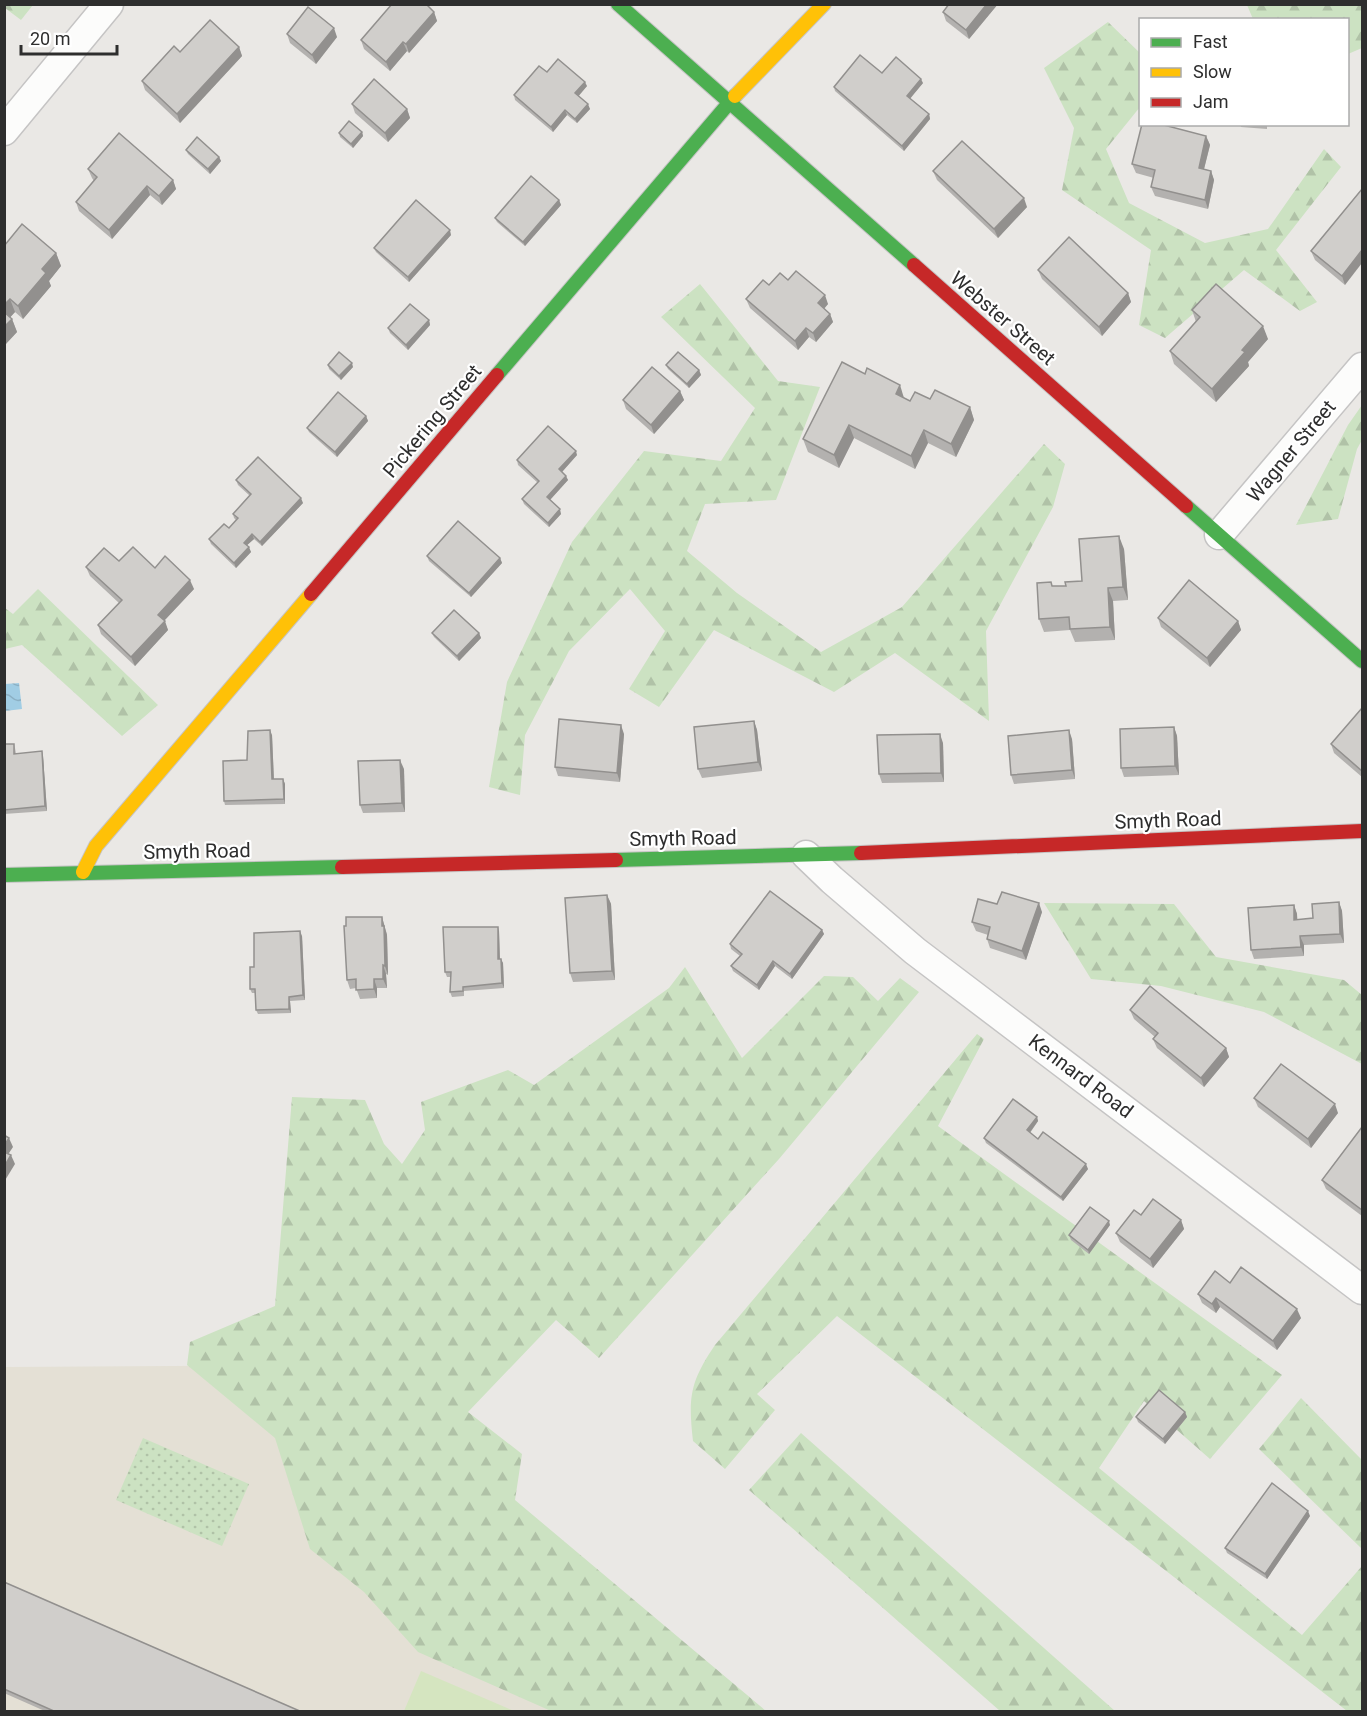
<svg xmlns="http://www.w3.org/2000/svg" width="1367" height="1716" font-family="Roboto,sans-serif">
  <style>
    .education { fill: #e4e0d5 }
    .forest { fill: url(#forest-firs) }
    .park { fill: url(#park-dots) }
    .pitch { fill: #d5e5c0 }
    .water { fill: url(#water-waves) }
    .lines { fill: none; stroke-linecap: round; stroke-linejoin: round }
    .street-casing { stroke: #c5c4c4; stroke-width: 31 }
    .fast-casing { stroke: #c5c4c4; stroke-width: 16 }
    .slow-casing { stroke: #c5c4c4; stroke-width: 16 }
    .jam-casing { stroke: #c5c4c4; stroke-width: 16 }
    .street { stroke: #fcfcfb; stroke-width: 28 }
    .fast { stroke: #4caf50; stroke-width: 14 }
    .slow { stroke: #ffc107; stroke-width: 14 }
    .jam { stroke: #c62828; stroke-width: 14 }
    .wall { fill: #b3b1af }
    .shaded-wall { fill: #92908e }
    .building { fill: #d0cecb; stroke: #92908e; stroke-width: 1.5 }
    .labels { text-anchor: middle; stroke-width: 4.5; stroke-linejoin: round; paint-order: stroke }
    .street-label { font-size: 20px; fill: #2e2e2e; stroke: #fff }
  </style>
  <defs>
    <pattern id="forest-firs" width="22" height="20" patternUnits="userSpaceOnUse" patternTransform="scale(1.5)"><rect width="22" height="20" fill="#cce2c2"/><path d="M5 1l3.5 6h-7zM16 11l3.5 6h-7z" fill="#b0c2a7"/></pattern>
    <pattern id="park-dots" width="8" height="8" patternUnits="userSpaceOnUse" patternTransform="scale(1.5)"><rect width="8" height="8" fill="#cce2c2"/><path d="M2 2h.1M6 6h.1" fill="none" stroke="#b0c2a7" stroke-width="1.8" stroke-linecap="round"/></pattern>
    <pattern id="water-waves" width="16" height="10" patternUnits="userSpaceOnUse" patternTransform="scale(1.5)"><rect width="16" height="10" fill="#a1cde4"/><path d="M0 5q4-4 8 0t8 0" fill="none" stroke="#8bb0c4"/></pattern>
  </defs>
  <rect width="100%" height="100%" fill="#eae8e5"/>
  <path class="education" d="M315,1365L678,1711H5L4,1367Z"/>
  <g class="forest">
    <path d="M4,5L5,4L33,5L21,20L5,8Z"/>
    <path d="M1247,5H1362V48L1348,54V20L1253,19Z"/>
    <path d="M1108,22L1140,53V107L1106,149L1129,203L1205,243L1268,229L1324,149L1341,167L1276,250L1317,302L1300,311L1244,270L1165,338L1139,325L1151,250L1062,190L1074,128L1044,68Z"/>
    <path d="M700,284L778,381L820,387L776,500L705,504L687,551L737,593L821,652L902,607L1044,444L1065,464L1053,507L986,631L989,721L895,653L834,692L714,630L659,707L629,689L665,631L630,589L569,651L525,735L520,795L489,787L507,682L572,542L644,451L721,461L755,408L661,317Z"/>
    <path d="M1362,405V440L1357,449L1338,519L1296,525L1348,425Z"/>
    <path d="M38,589L158,705L122,736L22,645L5,649V608L13,614Z"/>
    <path d="M1044,903L1174,904L1216,957L1344,980L1362,995V1064L1264,1012L1161,986L1091,979Z"/>
    <path d="M685,967L742,1058L824,976L853,977L878,1001L900,978L919,992L779,1159L599,1358L556,1320L468,1412L522,1454L515,1500L766,1711H551L418,1652L364,1592L310,1549L275,1438L187,1365L190,1342L275,1306L292,1097L365,1100L384,1144L402,1164L425,1130L421,1102L508,1070L534,1085L669,988Z"/>
    <path d="M977,1034L984,1039L938,1126L1282,1375L1210,1459L1144,1401L1099,1468L1302,1635L1362,1566V1711H1347L837,1316L757,1394L775,1410L725,1469L693,1441C688,1397 690,1382 715,1345Z"/>
    <path d="M1301,1398L1362,1460V1549L1259,1449Z"/>
    <path d="M801,1433L1115,1711H1000L749,1490Z"/>
  </g>
  <path class="park" d="M143,1438L249,1484L222,1546L116,1500Z"/>
  <path class="pitch" d="M421,1671L514,1711H404Z"/>
  <path class="water" d="M19,683L22,709L5,711V684Z"/>
  <g class="lines">
    <g class="street-casing">
      <g id="street">
        <path d="M4,131L109,4"/>
        <path d="M1219,535L1362,367"/>
        <path d="M806,855L832,880L915,951L1362,1290"/>
      </g>
    </g>
    <g class="fast-casing">
      <g id="fast">
        <path d="M618,4L914,265"/>
        <path d="M497,375L735,96"/>
        <path d="M1186,506L1362,661"/>
        <path d="M616,860L861,853"/>
        <path d="M4,875L342,867"/>
      </g>
    </g>
    <g class="slow-casing">
      <g id="slow">
        <path d="M735,96L824,4"/>
        <path d="M83,872L96,846L311,594"/>
      </g>
    </g>
    <g class="jam-casing">
      <g id="jam">
        <path d="M914,265L1186,506"/>
        <path d="M311,594L497,375"/>
        <path d="M861,853L1362,831"/>
        <path d="M342,867L616,860"/>
      </g>
    </g>
    <use href="#street" class="street"/>
    <use href="#fast" class="fast"/>
    <use href="#slow" class="slow"/>
    <use href="#jam" class="jam"/>
  </g>
  <g class="wall">
    <path d="M949,4H998L969,39L946,21L943,12Z"/>
    <path d="M434,12L437,21L409,53L407,51L390,71L364,49L361,40Z"/>
    <path d="M287,34L337,37L316,64L290,43Z"/>
    <path d="M239,47L242,56L180,123L145,90L142,81Z"/>
    <path d="M547,72L587,86L578,96L590,109L577,123L567,115L553,132L515,100L514,95Z"/>
    <path d="M882,73L923,83L910,98L929,114L930,119L904,151L835,91L834,87Z"/>
    <path d="M352,104L407,109L410,118L388,142L355,113Z"/>
    <path d="M1240,124H1267V129L1241,127Z"/>
    <path d="M362,132L363,136L353,148L340,137L339,133Z"/>
    <path d="M1206,136L1210,145L1204,169L1211,171L1214,180L1208,209L1155,196L1151,187L1154,178L1136,173L1132,164Z"/>
    <path d="M186,150L219,157L221,161L210,174L188,154Z"/>
    <path d="M88,169L173,180L176,189L162,205L150,195L112,239L79,211L76,202L94,181L92,178Z"/>
    <path d="M933,171L1027,207L998,238L937,180Z"/>
    <path d="M1362,189L1345,285L1315,260L1311,251Z"/>
    <path d="M559,200L561,205L525,246L497,222L495,218Z"/>
    <path d="M451,235L409,282L376,252L374,248Z"/>
    <path d="M4,246L56,253L61,266L49,281L51,286L23,319L15,312L10,317L12,319L17,332L4,346Z"/>
    <path d="M1038,270L1128,293L1131,302L1102,336L1042,279Z"/>
    <path d="M788,280L828,304L824,309L830,314L833,322L816,342L809,337L798,350L750,308L746,299L769,285Z"/>
    <path d="M1192,310L1268,339L1248,362L1249,366L1216,402L1174,364L1170,351L1196,322Z"/>
    <path d="M429,320L430,325L408,350L390,333L388,328Z"/>
    <path d="M328,365L353,367L341,380L329,369Z"/>
    <path d="M666,365L699,370L701,375L689,388L668,369Z"/>
    <path d="M865,374L910,401L930,399L970,407L974,420L956,457L928,443L915,469L854,438L839,468L808,452L803,439Z"/>
    <path d="M680,391L684,400L654,434L626,409L623,400Z"/>
    <path d="M366,416L368,421L337,457L309,432L307,428Z"/>
    <path d="M577,455L562,472L568,480L550,500L561,514L549,527L524,504L522,499L538,483L518,465L517,460Z"/>
    <path d="M236,480L303,503L262,546L254,539L247,545L251,552L236,568L211,544L209,539L229,528L236,520L234,518L233,514L250,496L238,485Z"/>
    <path d="M1124,549L1128,600L1113,601L1115,640L1075,642L1070,630L1044,632L1039,619L1053,586H1066L1082,581Z"/>
    <path d="M427,556L500,558L502,563L471,597L429,561Z"/>
    <path d="M119,561L155,568L194,589L164,621L168,630L135,666L101,634L98,625L119,603L90,576L86,567Z"/>
    <path d="M1158,618L1238,621L1241,630L1210,667L1161,627Z"/>
    <path d="M432,633H479L481,638L459,661L434,637Z"/>
    <path d="M1362,708V777L1334,753L1331,744Z"/>
    <path d="M754,721L757,730L762,771L702,778L698,769Z"/>
    <path d="M1174,727L1177,736L1179,775L1124,777L1121,768Z"/>
    <path d="M624,734L620,782L558,776L555,767Z"/>
    <path d="M272,735L274,779H283L285,784V804L225,805L224,801L247,760Z"/>
    <path d="M1072,739L1075,779L1014,784L1011,775Z"/>
    <path d="M943,743L944,782L882,783L879,774Z"/>
    <path d="M4,744H14L15,748L16,754L43,756L47,811L4,814Z"/>
    <path d="M404,769L405,812L363,813L360,805Z"/>
    <path d="M607,895L611,904L615,980L573,982L570,973Z"/>
    <path d="M1339,902L1342,911L1344,943L1304,945V956L1254,959L1251,950L1294,905L1297,914V920L1313,918Z"/>
    <path d="M997,904L1042,912L1026,960L990,948L987,939L988,935L976,931L972,922Z"/>
    <path d="M382,917L387,935L388,975L386,974L387,988H377V998L360,999L356,988L350,989L347,980Z"/>
    <path d="M822,930L824,934L792,979L775,966L759,990L733,971L731,966L740,956L731,949L730,944Z"/>
    <path d="M499,931L500,959L503,963L504,988L464,991V996L452,997L450,992L451,977H447L445,972Z"/>
    <path d="M302,936L305,1000L290,1001L291,1013L258,1014L256,1010L255,993H252L250,989L254,967Z"/>
    <path d="M1130,1010L1226,1048L1229,1057L1204,1087L1157,1048L1153,1039L1155,1037L1134,1019Z"/>
    <path d="M1254,1098L1338,1113L1311,1148L1258,1107Z"/>
    <path d="M1037,1117L1038,1121L1030,1133L1038,1139L1088,1169L1063,1201L986,1143L984,1138Z"/>
    <path d="M1362,1127V1216L1326,1189L1322,1180Z"/>
    <path d="M1141,1215L1181,1220L1184,1229L1153,1268L1120,1242L1116,1233Z"/>
    <path d="M1110,1225L1089,1254L1071,1240L1069,1235Z"/>
    <path d="M1230,1283L1301,1318L1277,1350L1220,1307L1216,1313L1202,1303L1198,1294Z"/>
    <path d="M1185,1412L1187,1417L1165,1444L1138,1422L1136,1417Z"/>
    <path d="M1310,1516L1267,1579L1227,1553L1225,1548Z"/>
    <path d="M4,1582L302,1712H47L4,1693Z"/>
  </g>
  <g class="shaded-wall">
    <path d="M987,4H998L969,39L966,30Z"/>
    <path d="M434,12L437,21L409,53L406,44Z"/>
    <path d="M334,28L337,37L316,64L312,55Z"/>
    <path d="M403,42L407,51L390,71L386,62Z"/>
    <path d="M239,47L242,56L180,123L177,114Z"/>
    <path d="M921,79L923,83L909,100L907,96Z"/>
    <path d="M585,82L587,86L577,98L575,93Z"/>
    <path d="M588,104L590,109L577,123L575,119Z"/>
    <path d="M407,109L410,118L388,142L385,133Z"/>
    <path d="M565,110L567,115L553,132L551,127Z"/>
    <path d="M929,114L930,119L904,151L902,146Z"/>
    <path d="M362,132L363,136L353,148L351,144Z"/>
    <path d="M1206,136L1210,145L1202,177L1199,168Z"/>
    <path d="M219,157L221,161L210,174L208,169Z"/>
    <path d="M1211,171L1214,180L1208,209L1205,200Z"/>
    <path d="M173,180L176,189L162,205L159,196Z"/>
    <path d="M147,186L150,195L112,239L109,230Z"/>
    <path d="M1024,198L1027,207L998,238L994,229Z"/>
    <path d="M559,200L561,205L525,246L523,242Z"/>
    <path d="M450,230L451,235L409,282L408,277Z"/>
    <path d="M1362,250V263L1345,285L1342,276Z"/>
    <path d="M56,253L61,266L49,281L51,286L23,319L18,306L42,269Z"/>
    <path d="M1128,293L1131,302L1102,336L1099,327Z"/>
    <path d="M825,295L828,304L821,312L818,303Z"/>
    <path d="M10,299L15,312L6,322L4,318V305Z"/>
    <path d="M830,314L833,322L816,342L813,333Z"/>
    <path d="M12,319L17,332L4,346V327Z"/>
    <path d="M429,320L430,325L408,350L406,345Z"/>
    <path d="M1263,326L1268,339L1248,362L1249,366L1216,402L1212,389L1242,350Z"/>
    <path d="M806,328L809,337L798,350L795,341Z"/>
    <path d="M352,363L353,367L341,380L339,376Z"/>
    <path d="M699,370L701,375L689,388L687,384Z"/>
    <path d="M900,385L904,398L896,394Z"/>
    <path d="M680,391L684,400L654,434L651,425Z"/>
    <path d="M970,407L974,420L956,457L951,444Z"/>
    <path d="M366,416L368,421L337,457L335,452Z"/>
    <path d="M849,425L854,438L839,468L834,455Z"/>
    <path d="M924,430L928,443L915,469L911,456Z"/>
    <path d="M576,451L577,455L561,473L559,469Z"/>
    <path d="M566,476L568,480L549,501L547,497Z"/>
    <path d="M301,498L303,503L262,546L260,542Z"/>
    <path d="M560,509L561,514L549,527L548,523Z"/>
    <path d="M252,534L254,539L245,547L244,543Z"/>
    <path d="M1119,536L1124,549L1128,600L1123,587Z"/>
    <path d="M249,547L251,552L236,568L234,563Z"/>
    <path d="M500,558L502,563L471,597L469,593Z"/>
    <path d="M190,580L194,589L161,624L158,615Z"/>
    <path d="M1108,588L1113,601L1115,640L1110,627Z"/>
    <path d="M165,621L168,630L135,666L131,657Z"/>
    <path d="M1238,621L1241,630L1210,667L1207,658Z"/>
    <path d="M479,633L481,638L459,661L457,656Z"/>
    <path d="M754,721L757,730L762,771L758,762Z"/>
    <path d="M621,725L624,734L620,782L617,773Z"/>
    <path d="M1174,727L1177,736L1179,775L1175,766Z"/>
    <path d="M270,730L272,735L274,783L272,779Z"/>
    <path d="M1069,730L1072,739L1075,779L1072,770Z"/>
    <path d="M940,734L943,743L944,782L941,773Z"/>
    <path d="M42,751L43,756L47,811L45,806Z"/>
    <path d="M400,760L404,769L405,812L402,803Z"/>
    <path d="M283,779L285,784V804L284,799Z"/>
    <path d="M607,895L611,904L615,980L612,971Z"/>
    <path d="M1339,902L1342,911L1344,943L1340,934Z"/>
    <path d="M1039,903L1042,912L1026,960L1022,951Z"/>
    <path d="M1294,905L1297,914L1298,929L1294,920Z"/>
    <path d="M382,917L387,935L388,975L385,966Z"/>
    <path d="M498,927L499,931L500,963L498,959Z"/>
    <path d="M822,930L824,934L792,979L790,974Z"/>
    <path d="M300,931L302,936L305,1000L303,995Z"/>
    <path d="M1300,936L1304,945V956L1301,947Z"/>
    <path d="M501,959L503,963L504,988L502,983Z"/>
    <path d="M773,961L775,966L759,990L757,985Z"/>
    <path d="M383,965L386,974L387,988L383,979Z"/>
    <path d="M374,979L377,988V998L374,989Z"/>
    <path d="M289,997L290,1001L291,1013L289,1009Z"/>
    <path d="M1226,1048L1229,1057L1204,1087L1201,1078Z"/>
    <path d="M1335,1104L1338,1113L1311,1148L1308,1139Z"/>
    <path d="M1037,1117L1038,1121L1028,1135L1027,1130Z"/>
    <path d="M9,1138L13,1147L5,1159L4,1146Z"/>
    <path d="M11,1155L15,1164L4,1182V1167Z"/>
    <path d="M1086,1164L1088,1169L1063,1201L1061,1197Z"/>
    <path d="M1181,1220L1184,1229L1153,1268L1150,1259Z"/>
    <path d="M1109,1221L1110,1225L1089,1254L1088,1250Z"/>
    <path d="M1216,1298L1220,1307L1216,1313L1212,1304Z"/>
    <path d="M1297,1309L1301,1318L1277,1350L1273,1341Z"/>
    <path d="M1185,1412L1187,1417L1165,1444L1163,1439Z"/>
    <path d="M1308,1511L1310,1516L1267,1579L1265,1574Z"/>
  </g>
  <g class="building">
    <path d="M392,4H426L434,12L406,44L403,42L386,62L361,40Z"/>
    <path d="M949,4H987L966,30L943,12Z"/>
    <path d="M308,7L334,28L312,55L287,34Z"/>
    <path d="M210,20L239,47L177,114L142,81L174,46L180,52Z"/>
    <path d="M860,55L882,73L896,57L921,79L907,96L929,114L902,146L834,87Z"/>
    <path d="M558,59L585,82L575,93L588,104L575,119L565,110L551,127L514,95L539,66L547,72Z"/>
    <path d="M374,79L407,109L385,133L352,104Z"/>
    <path d="M349,121L362,132L351,144L339,133Z"/>
    <path d="M1142,124H1160L1206,136L1199,168L1211,171L1205,200L1151,187L1155,170L1132,164Z"/>
    <path d="M119,133L173,180L159,196L147,186L109,230L76,202L97,177L88,169Z"/>
    <path d="M197,137L219,157L208,169L186,150Z"/>
    <path d="M962,141L1024,198L994,229L933,171Z"/>
    <path d="M531,176L559,200L523,242L495,218Z"/>
    <path d="M1362,189V250L1342,276L1311,251Z"/>
    <path d="M416,200L450,230L408,277L374,248Z"/>
    <path d="M22,224L56,253L42,269L46,273L18,306L10,299L4,305V246Z"/>
    <path d="M1069,237L1128,293L1099,327L1038,270Z"/>
    <path d="M796,271L825,295L818,303L830,314L813,333L806,328L795,341L746,299L763,280L769,285L780,273L788,280Z"/>
    <path d="M1216,284L1263,326L1242,350L1245,352L1212,389L1170,351L1200,317L1192,310Z"/>
    <path d="M410,304L429,320L406,345L388,328Z"/>
    <path d="M4,312L12,319L4,327Z"/>
    <path d="M339,352L352,363L339,376L328,365Z"/>
    <path d="M678,352L699,370L687,384L666,365Z"/>
    <path d="M842,362L865,374L867,368L900,385L896,394L910,401L915,392L930,399L935,390L970,407L951,444L924,430L911,456L849,425L834,455L803,439Z"/>
    <path d="M652,367L680,391L651,425L623,400Z"/>
    <path d="M338,392L366,416L335,452L307,428Z"/>
    <path d="M548,426L576,451L559,469L566,476L547,497L560,509L548,523L522,499L539,481L517,460Z"/>
    <path d="M258,457L301,498L260,542L252,534L244,543L249,547L234,563L209,539L224,524L229,528L238,518L233,514L251,494L236,480Z"/>
    <path d="M458,521L500,558L469,593L427,556Z"/>
    <path d="M1119,536L1123,587L1108,588L1110,627L1070,629L1069,617L1039,619L1037,583L1051,582L1052,586H1066L1065,582L1082,581L1079,539Z"/>
    <path d="M133,547L155,568L165,556L190,580L158,615L165,621L131,657L98,625L122,600L86,567L104,548L119,561Z"/>
    <path d="M1189,580L1238,621L1207,658L1158,618Z"/>
    <path d="M454,610L479,633L457,656L432,633Z"/>
    <path d="M1362,708V771L1331,744Z"/>
    <path d="M559,719L621,725L617,773L555,767Z"/>
    <path d="M754,721L758,762L698,769L694,727Z"/>
    <path d="M1174,727L1175,766L1121,768L1120,729Z"/>
    <path d="M270,730L272,779H283L284,799L224,801L223,761L247,760L248,731Z"/>
    <path d="M1069,730L1072,770L1011,775L1008,736Z"/>
    <path d="M940,734L941,773L879,774L877,735Z"/>
    <path d="M4,744H14V754L42,751L45,806L4,810Z"/>
    <path d="M400,760L402,803L360,805L358,761Z"/>
    <path d="M770,891L822,930L790,974L773,961L757,985L731,966L742,954L730,944Z"/>
    <path d="M1002,892L1039,903L1022,951L987,939L990,927L972,922L978,899L997,904Z"/>
    <path d="M607,895L612,971L570,973L565,898Z"/>
    <path d="M1339,902L1340,934L1300,936L1301,947L1251,950L1248,908L1294,905V920L1313,918L1312,904Z"/>
    <path d="M346,917H382V926H384L385,966L383,965V979H374V989L356,990V979L347,980L344,926H346Z"/>
    <path d="M443,927H498V959H501L502,983L463,987V991L450,992L451,972H445Z"/>
    <path d="M300,931L303,995L289,997V1009L256,1010L255,989H250V967H254V933Z"/>
    <path d="M1150,986L1226,1048L1201,1078L1153,1039L1158,1033L1130,1010Z"/>
    <path d="M1281,1064L1335,1104L1308,1139L1254,1098Z"/>
    <path d="M1013,1099L1037,1117L1027,1130L1038,1139L1043,1132L1086,1164L1061,1197L984,1138Z"/>
    <path d="M1362,1127V1210L1322,1180Z"/>
    <path d="M4,1135L9,1138L4,1146Z"/>
    <path d="M4,1152L11,1155L4,1167Z"/>
    <path d="M1153,1199L1181,1220L1150,1259L1116,1233L1134,1210L1141,1215Z"/>
    <path d="M1090,1207L1109,1221L1088,1250L1069,1235Z"/>
    <path d="M1241,1267L1297,1309L1273,1341L1216,1298L1212,1304L1198,1294L1215,1271L1230,1283Z"/>
    <path d="M1159,1390L1185,1412L1163,1439L1136,1417Z"/>
    <path d="M1272,1483L1308,1511L1265,1574L1225,1548Z"/>
    <path d="M4,1582L302,1712H56L4,1689Z"/>
  </g>
  <g class="labels">
    <g class="street-label">
      <text transform="translate(1003 318) rotate(41)" y="7">Webster Street</text>
      <text transform="translate(432 421) rotate(-50)" y="7">Pickering Street</text>
      <text transform="translate(1291 451) rotate(-50)" y="7">Wagner Street</text>
      <text transform="translate(1168 820) rotate(-2)" y="7">Smyth Road</text>
      <text transform="translate(683 838) rotate(-1)" y="7">Smyth Road</text>
      <text transform="translate(197 851) rotate(-1)" y="7">Smyth Road</text>
      <text transform="translate(1081 1076) rotate(37)" y="7">Kennard Road</text>
    </g>
  </g>
  <rect width="1367" height="1716" fill="none" stroke="#2e2e2e" stroke-width="12"/>
  <rect x="1139" y="18" width="210" height="108" fill="#ffffff" stroke="#ababab" stroke-width="1.5"/>
  <rect x="1151" y="38" width="30" height="9" fill="#4caf50" stroke="#ababab" stroke-width="1.5"/>
  <text x="1193" y="48" font-size="18" fill="#2e2e2e">Fast</text>
  <rect x="1151" y="68" width="30" height="9" fill="#ffc107" stroke="#ababab" stroke-width="1.5"/>
  <text x="1193" y="78" font-size="18" fill="#2e2e2e">Slow</text>
  <rect x="1151" y="98" width="30" height="9" fill="#c62828" stroke="#ababab" stroke-width="1.5"/>
  <text x="1193" y="108" font-size="18" fill="#2e2e2e">Jam</text>
  <path d="M21 45v9h96v-9" fill="none" stroke="#2e2e2e" stroke-width="3"/>
  <text x="30" y="45" font-size="18" fill="#2e2e2e" stroke="#ffffff" stroke-width="4.5" paint-order="stroke">20 m</text>
</svg>
